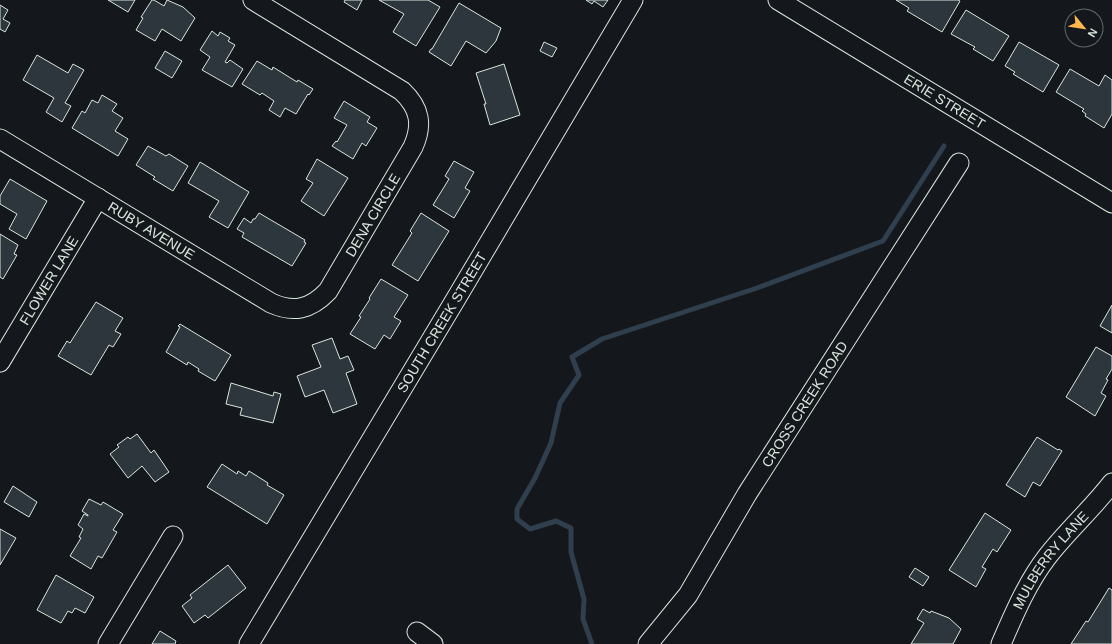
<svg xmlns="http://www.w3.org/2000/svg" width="1112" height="644" font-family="Helvetica,sans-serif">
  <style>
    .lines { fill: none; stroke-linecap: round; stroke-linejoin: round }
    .stream { stroke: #2f3f4d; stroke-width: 5 }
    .building { fill: #2c363c; stroke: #d8e6dc }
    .minor-casing { stroke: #d8e6dc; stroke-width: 21 }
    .minor { stroke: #14181c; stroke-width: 19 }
    .labels { text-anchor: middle; stroke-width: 3; stroke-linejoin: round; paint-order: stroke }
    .street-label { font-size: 14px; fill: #d8e6dc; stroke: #14181c }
  </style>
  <rect width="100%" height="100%" fill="#14181c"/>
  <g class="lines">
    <path class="stream" d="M592,644L583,619L584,599L571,552V528L556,521L530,529L517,519V509L535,478L551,443L560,403L579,375L572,357L602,339L757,288L883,241L944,146"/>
  </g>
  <g class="building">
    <path d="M108,0H135L128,12Z"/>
    <path d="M152,0H154L164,6L167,0L183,7L195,18L181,41L162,29L155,41L136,30L143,18L141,17Z"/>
    <path d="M345,0H362L357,10L344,2Z"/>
    <path d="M379,0H428L440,7L416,46L393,32L404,14Z"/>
    <path d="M586,0H608L603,7L594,1L592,4Z"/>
    <path d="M896,0H958L960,1L942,32L907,11L909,8Z"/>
    <path d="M459,3L501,28L496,41L486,53L466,41L451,66L429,52L431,49H432Z"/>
    <path d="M0,5L8,10L3,19L10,23L5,32L0,29Z"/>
    <path d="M966,10L1009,36L993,61L973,49L975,47L951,34Z"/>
    <path d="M212,31L218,36L220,32L230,38L228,41L235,45L225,62L227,63L230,60L243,69L232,87L202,70L210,57L200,50Z"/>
    <path d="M544,42L557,48L552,57L540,51Z"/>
    <path d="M1019,42L1059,65L1043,92L1013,74L1015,72L1005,66Z"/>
    <path d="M165,51L182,61L172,78L155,68Z"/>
    <path d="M37,55L68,73L73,64L84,70L65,103L71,106L62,122L46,112L54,98L23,80Z"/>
    <path d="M257,61L272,70L273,67L297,82L298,80L313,89L309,95L308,94L296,114L285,108L280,117L269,110L274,101L262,93L260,95L242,84Z"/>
    <path d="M504,64L520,115L490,125L484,104H486L476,73Z"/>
    <path d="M1070,69L1099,86L1105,75L1112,80V114L1104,128L1085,116L1086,114L1082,111L1084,109L1056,92Z"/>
    <path d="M102,95L117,104L112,111L123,118L115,131L128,139L118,156L72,128L82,111L85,113L92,100L98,103Z"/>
    <path d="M344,101L370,117L367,122L377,128L366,146L362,143L353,159L332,146L336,141L337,142L347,125L334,118Z"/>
    <path d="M148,146L166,156L169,154L188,166L173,191L153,179L155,177L136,165Z"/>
    <path d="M317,159L348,178L324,216L301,201L313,183L306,179Z"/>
    <path d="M454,161L474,172L465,188L470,191L454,218L433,205L449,179L445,176Z"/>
    <path d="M200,162L249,192L228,228L209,217L219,201L188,183Z"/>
    <path d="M10,179L47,201L26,239L9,229L17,214L0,204V196Z"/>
    <path d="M259,213L305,240L304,242L306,243L292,266L242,237L244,233L237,229L244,218L251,223L253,219H255Z"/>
    <path d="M421,213L449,231L418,281L392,265L412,233L410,231Z"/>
    <path d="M0,234L18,245L14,254L17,255L3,279L0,277Z"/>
    <path d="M381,279L408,295L394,317L401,321L390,339L384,335L375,349L350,334L361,317L359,316L370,299L369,298Z"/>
    <path d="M96,302L123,318L115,331L121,334L113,347L109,345L91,375L58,356L67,341L70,343Z"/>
    <path d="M1112,305V333L1100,326Z"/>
    <path d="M180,324L231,355L215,381L198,371L199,369L188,362L187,365L166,352L180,327L178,326Z"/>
    <path d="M332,338L340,359L348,356L354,370L346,373L357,404L333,413L324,390L305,397L297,376L321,367L312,345Z"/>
    <path d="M1096,347L1112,356V369L1106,379L1108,380L1101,393L1106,396L1095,416L1066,397Z"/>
    <path d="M231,383L273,396L274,392L281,394L273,423L240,415L242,408L226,404Z"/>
    <path d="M137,434L151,453L154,450L169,472L155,482L142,466L128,478L110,454L119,447L117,445L128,437L130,439Z"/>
    <path d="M1037,437L1058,450L1059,449L1062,451L1040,486L1033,482L1025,497L1006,485Z"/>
    <path d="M222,464L237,474L238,471L246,476L249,471L268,483L267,485L284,495L267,524L207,487Z"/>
    <path d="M13,486L37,502L29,517L4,502Z"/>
    <path d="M89,499L101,505L103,502L123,514L113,530L117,532L102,558L98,556L91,569L70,556L81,538L79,537L83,529L78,525L84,514L88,516V515L82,511Z"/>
    <path d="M985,513L1011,530L997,552L993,549L982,567L986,569L976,587L949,570Z"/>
    <path d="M0,529L16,538L0,565Z"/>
    <path d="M228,565L246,588L208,618L205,615L194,623L182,606L192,598L190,595Z"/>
    <path d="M915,568L929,577L923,586L909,577Z"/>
    <path d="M56,575L94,597L85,613L75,608L72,613L68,611L61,623L37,610Z"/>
    <path d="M1109,588L1112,590V644H1071L1086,621L1088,622Z"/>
    <path d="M923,609L930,613L931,611L949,618L961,629L953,644H911L924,623L917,619Z"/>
    <path d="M160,631L176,641L175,644H152Z"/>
  </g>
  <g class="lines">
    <g class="minor-casing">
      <g id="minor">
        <path id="s1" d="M778,0L1112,203"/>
        <path id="s2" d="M0,139L271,303C293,313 310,310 328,291L413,147C423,125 420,108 402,91L253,0"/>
        <path id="s3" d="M0,362L98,198"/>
        <path d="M417,632L433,644"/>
        <path d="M108,644L173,536"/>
        <path id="s4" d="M249,644L457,297L633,0"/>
        <path id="s5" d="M648,644L688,595L747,494L959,163"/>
        <path id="s6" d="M1001,644C1014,614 1027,583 1047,557C1067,531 1092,509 1112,483"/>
      </g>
    </g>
    <use href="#minor" class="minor"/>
  </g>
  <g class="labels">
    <g class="street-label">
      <text dy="5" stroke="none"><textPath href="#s1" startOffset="195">ERIE STREET</textPath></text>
      <text dy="5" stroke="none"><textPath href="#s2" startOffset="468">DENA CIRCLE</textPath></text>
      <text dy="5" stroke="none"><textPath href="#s2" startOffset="177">RUBY AVENUE</textPath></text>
      <text dy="5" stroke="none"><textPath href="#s3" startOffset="95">FLOWER LANE</textPath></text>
      <text dy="5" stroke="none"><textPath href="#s4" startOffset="375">SOUTH CREEK STREET</textPath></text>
      <text dy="5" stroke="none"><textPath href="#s5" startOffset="287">CROSS CREEK ROAD</textPath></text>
      <text dy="5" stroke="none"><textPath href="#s6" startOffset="98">MULBERRY LANE</textPath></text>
    </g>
  </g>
  <g transform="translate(1084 28) rotate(120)"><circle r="19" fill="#14181c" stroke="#626a69"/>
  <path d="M0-3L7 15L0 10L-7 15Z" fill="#ffb74d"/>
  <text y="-6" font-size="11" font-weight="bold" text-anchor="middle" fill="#d8e6dc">N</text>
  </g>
</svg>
